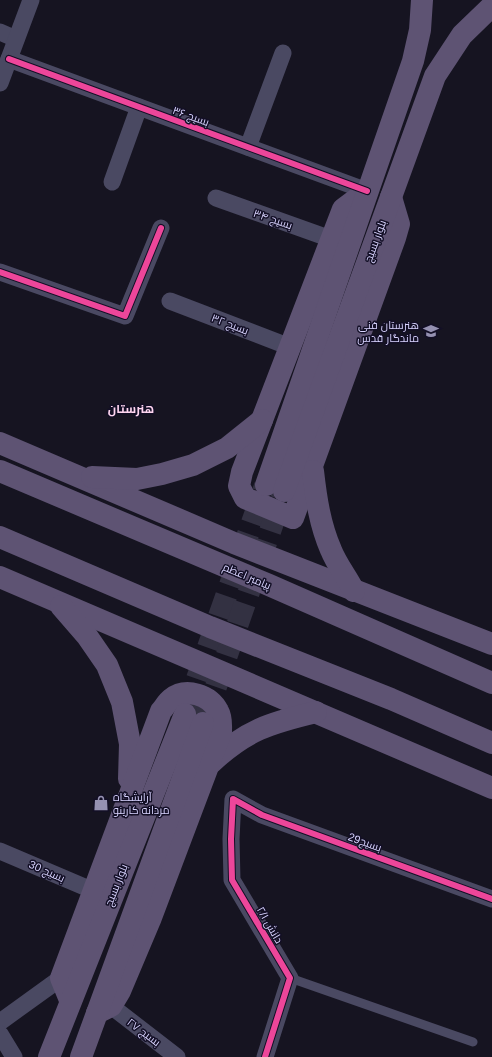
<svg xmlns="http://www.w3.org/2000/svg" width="492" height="1057" font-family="Arial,Cairo,sans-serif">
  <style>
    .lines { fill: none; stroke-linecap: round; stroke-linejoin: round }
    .primary-tunnel { stroke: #333142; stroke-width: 22; stroke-dasharray: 22 11; stroke-linecap: butt }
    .service { stroke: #4a4962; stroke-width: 9 }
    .minor { stroke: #4a4962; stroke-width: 17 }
    .primary { stroke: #5e5373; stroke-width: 22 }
    .cycleway-casing { stroke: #130f26; stroke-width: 8 }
    .cycleway { stroke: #ed469a; stroke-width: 6 }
    .labels { text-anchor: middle; stroke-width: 3; stroke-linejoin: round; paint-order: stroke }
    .street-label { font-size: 11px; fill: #d9d4ff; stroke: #130f26 }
    .poi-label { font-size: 11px; fill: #d9d4ff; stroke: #130f26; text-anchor: end }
    .neighbourhood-label { font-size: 12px; font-weight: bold; fill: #ffd6f0; stroke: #130f26 }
  </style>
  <rect width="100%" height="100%" fill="#161421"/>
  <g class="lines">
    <g class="primary-tunnel">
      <path d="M186,710L265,486"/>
      <path d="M205,718L283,494"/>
    </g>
    <path class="service" d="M290,978L473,1042"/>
    <g class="minor">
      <path d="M0,32L16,39"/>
      <path d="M9,59L367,191"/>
      <path d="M0,83L31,0"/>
      <path d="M248,147L283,53"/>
      <path d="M112,182L139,107"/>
      <path d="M216,198L331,239"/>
      <path d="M0,272L125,316L161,228"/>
      <path d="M170,301L290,347"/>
      <path d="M0,851L94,891"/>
      <path d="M111,1006L177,1057"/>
      <path d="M0,1022L61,978"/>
      <path d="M0,1034L14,1057"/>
      <path d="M265,1057L290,978L232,880L231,839L233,799L262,815L492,899"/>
    </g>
    <g class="primary">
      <path d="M367,191L343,209L242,472L239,486L245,498L293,518L395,238L399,224L391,197"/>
      <path d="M0,443L234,543L492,644"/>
      <path d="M0,471L269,585L492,683"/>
      <path d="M313,471C316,498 320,525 331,550C337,565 347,577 354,591"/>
      <path d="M92,477L137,479L162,474L193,465L227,448L262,420"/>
      <path d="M266,485L413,61L420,30L422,0"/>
      <path d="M284,491L435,76L462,35L492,6"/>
      <path d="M0,537L210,627L391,699L492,743"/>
      <path d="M0,577L492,788"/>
      <path d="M61,606L87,636L107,665L122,702L130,744L129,779"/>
      <path d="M211,763C246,730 270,723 316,712"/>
      <path d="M70,1000L61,978L161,711C164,708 167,702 171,699C186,687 210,695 218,711C222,718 221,725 221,732L150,920L120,991L111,1006L97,1013"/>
      <path d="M49,1057L185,714"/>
      <path d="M81,1057L203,723"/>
    </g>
    <g class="cycleway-casing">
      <g id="cycleway">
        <path d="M9,59L367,191"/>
        <path d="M0,272L125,316L161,228"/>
        <path d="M265,1057L290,978L232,880L231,839L233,799L262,815L492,899"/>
      </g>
    </g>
    <use href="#cycleway" class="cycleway"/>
  </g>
  <defs>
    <g id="school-bare" transform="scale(1.2)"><path d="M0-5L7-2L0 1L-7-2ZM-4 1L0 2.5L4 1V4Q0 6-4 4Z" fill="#9591b1" stroke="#130f26" stroke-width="2.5" paint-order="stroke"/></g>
    <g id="shop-bare" transform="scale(1.2)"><path d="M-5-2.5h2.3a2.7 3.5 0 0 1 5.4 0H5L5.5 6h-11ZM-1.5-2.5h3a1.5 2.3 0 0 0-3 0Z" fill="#9591b1" stroke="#130f26" stroke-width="2.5" paint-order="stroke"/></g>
  </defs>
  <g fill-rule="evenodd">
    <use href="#school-bare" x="431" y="331"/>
    <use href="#shop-bare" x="101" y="803"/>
  </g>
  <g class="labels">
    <g class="street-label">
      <text transform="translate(191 116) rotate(20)" y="4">بسیج ۳۶</text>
      <text transform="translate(273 219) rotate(19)" y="4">بسیج ۳۴</text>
      <text transform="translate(375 241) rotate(-70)" y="4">بلوار بسیج</text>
      <text transform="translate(230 324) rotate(21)" y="4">بسیج ۳۲</text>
      <text transform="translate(247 576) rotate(23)" y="4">پیامبر اعظم</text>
      <text transform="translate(365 842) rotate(20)" y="4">بسیج29</text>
      <text transform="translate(47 871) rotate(24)" y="4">بسیج 30</text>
      <text transform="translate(116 885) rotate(-68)" y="4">بلوار بسیج</text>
      <text transform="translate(270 925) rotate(60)" y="4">دانش ۲/۱</text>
      <text transform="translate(144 1032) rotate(37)" y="4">بسیج ۲۷</text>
    </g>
    <g class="poi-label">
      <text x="419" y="329">هنرستان فنی<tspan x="419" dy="13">ماندگار قدس</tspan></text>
      <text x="113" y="801" text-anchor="start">آرایشگاه<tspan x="113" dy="13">مردانه کارینو</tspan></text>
    </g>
    <g class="neighbourhood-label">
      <text x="131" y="413">هنرستان</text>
    </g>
  </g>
</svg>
